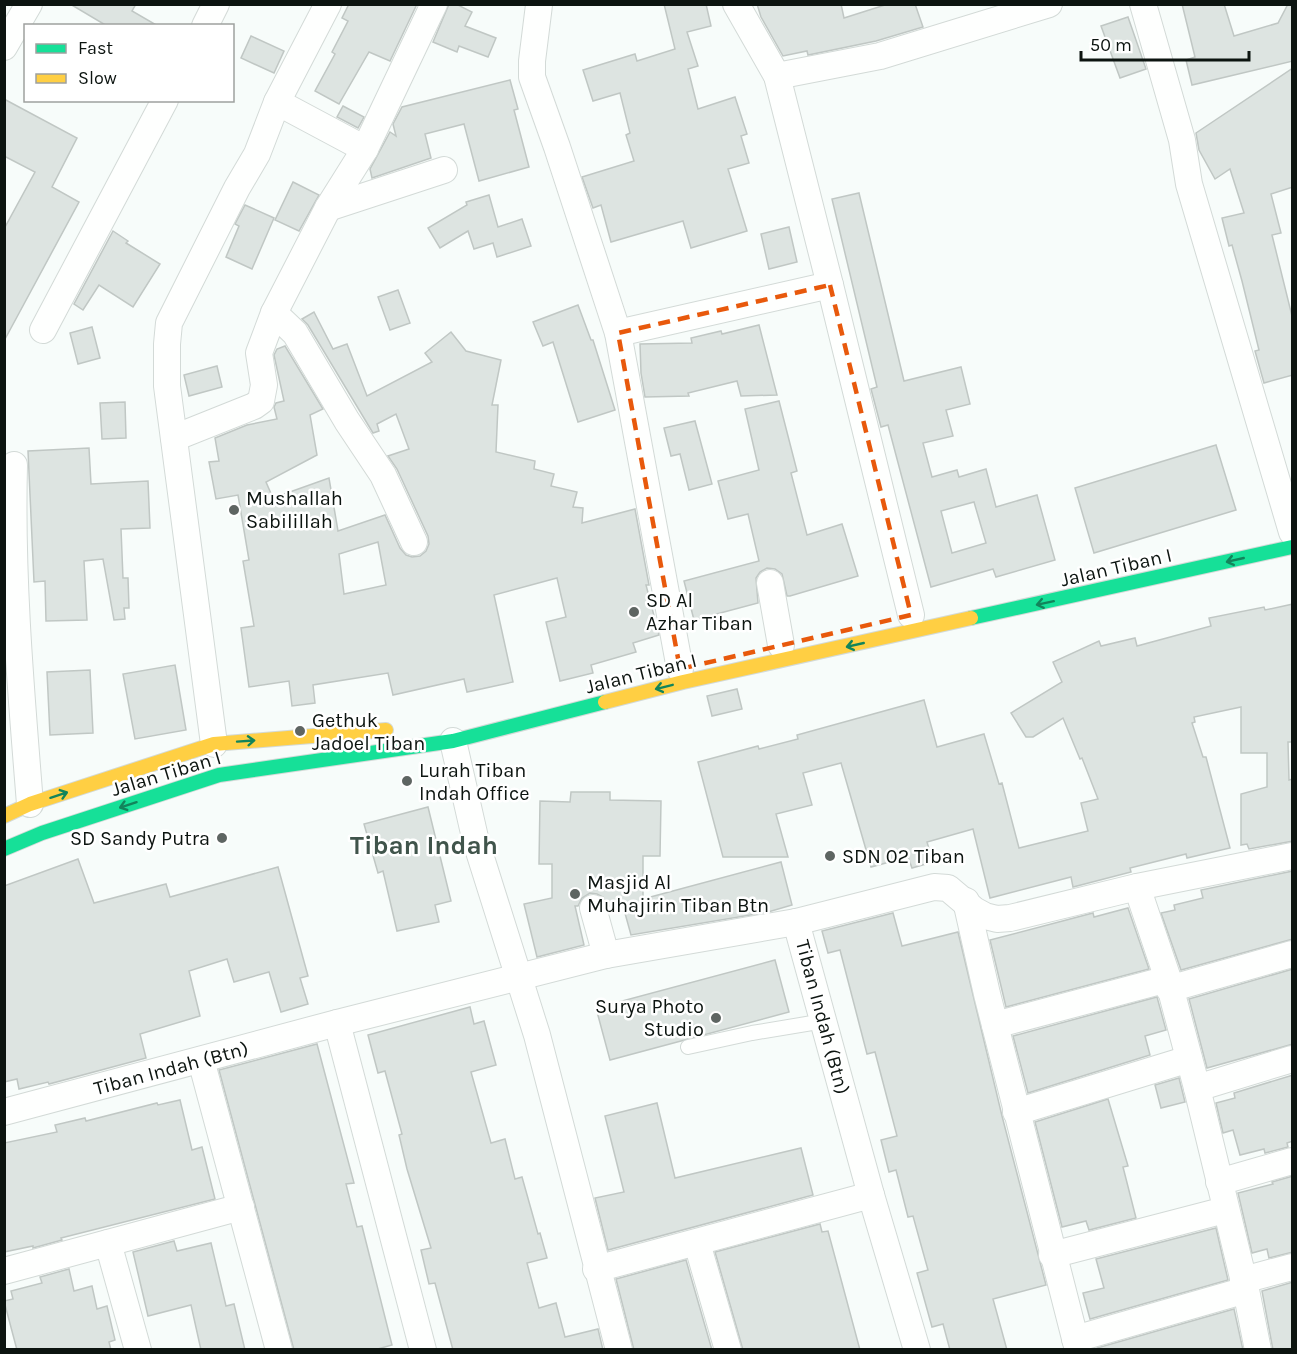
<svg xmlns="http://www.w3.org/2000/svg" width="1297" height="1354" font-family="Karla,sans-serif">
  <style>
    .building { fill: #dde4e1; stroke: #c0c7c4; stroke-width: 1.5; fill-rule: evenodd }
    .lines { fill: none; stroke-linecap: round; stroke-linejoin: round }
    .lane-casing { stroke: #d3dad7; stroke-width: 16 }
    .street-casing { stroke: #d3dad7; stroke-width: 28 }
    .fast-casing { stroke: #d3dad7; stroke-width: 16 }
    .slow-casing { stroke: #d3dad7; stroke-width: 16 }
    .lane { stroke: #fefffe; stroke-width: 14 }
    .street { stroke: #fefffe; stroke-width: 26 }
    .fast { stroke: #16e098; stroke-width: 14 }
    .slow { stroke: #ffcf43; stroke-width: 14 }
    .oneway { stroke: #12845b }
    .marked { fill: none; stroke: #e8590c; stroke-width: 4.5; stroke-dasharray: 12 8; stroke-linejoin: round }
    .poi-dot { fill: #5e6562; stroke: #fff; stroke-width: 2 }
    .labels { text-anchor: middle; stroke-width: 5; stroke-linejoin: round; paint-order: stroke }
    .poi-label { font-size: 20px; fill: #0c1410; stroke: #fff; text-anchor: start }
    .street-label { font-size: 20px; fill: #0c1410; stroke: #fff }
    .district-label { font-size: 26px; font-weight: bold; fill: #40544b; stroke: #fff }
  </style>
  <rect width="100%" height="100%" fill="#f7fcfa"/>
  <g class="building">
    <path d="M70,4H136L132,11L158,26H107Z"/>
    <path d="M349,4H417L390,61L369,52L339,104L315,91L335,54L332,52L348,21L342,18Z"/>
    <path d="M449,4H456L472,12L465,26L496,38L488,57L459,46L457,52L433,42Z"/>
    <path d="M664,4H706L711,26L687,32L698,66L688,69L698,109L735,97L747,134L741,136L749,163L728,169L747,231L691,248L683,221L611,242L601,205L593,208L582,177L634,161L626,135L630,133L620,93L593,101L583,70L635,54L637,61L675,49Z"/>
    <path d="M757,4H841L844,18L888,4H915L923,27L876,41L808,55L807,51L783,56L761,17Z"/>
    <path d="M1182,4H1224L1234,36L1278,23L1288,4H1293V61L1192,85L1186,60L1195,57Z"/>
    <path d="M1128,17L1146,69L1120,78L1101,26Z"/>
    <path d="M251,36L284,51L274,73L241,58Z"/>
    <path d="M1293,68V187L1271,194L1281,233L1272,235L1293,320V375L1264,383L1255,351L1259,350L1242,281L1232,245L1229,246L1222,218L1244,213L1230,169L1215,179L1199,150L1196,133Z"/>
    <path d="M510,80L518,109L514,110L529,167L479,181L464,124L425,134L431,158L372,178L370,169L390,132L396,136L393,124L402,107Z"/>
    <path d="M4,99L77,138L52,187L79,202L4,341V229L35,172L4,156Z"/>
    <path d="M343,106L364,117L358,128L337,117Z"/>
    <path d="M293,182L319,195L299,231L275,220Z"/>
    <path d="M859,193L904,381L961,367L970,404L946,410L953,436L923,443L932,477L957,470L959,477L986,469L996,507L1037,495L1055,560L996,577L993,569L931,587L888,425L881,427L871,389L877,387L832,199ZM974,502L986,543L952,553L941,511Z"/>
    <path d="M489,195L498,227L522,219L531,246L497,257L493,243L474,249L468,231L440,248L428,228L467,205L466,202Z"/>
    <path d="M245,205L274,218L252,269L226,257L239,226L235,224Z"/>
    <path d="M789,227L797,262L769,269L761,234Z"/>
    <path d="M113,231L128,241L126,243L160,264L133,307L99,285L83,310L74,304Z"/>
    <path d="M398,290L410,323L390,330L378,297Z"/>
    <path d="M578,305L591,340H593L615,410L578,422L553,342L543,346L533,322Z"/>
    <path d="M314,312L333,349L347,344L367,396L432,362L425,353L451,332L466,351L501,360L492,405H498L496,452L535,461L534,469L554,474L551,486L577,492L573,507L583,508L582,523L635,509L649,585H646L659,635L633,643L636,652L591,665L593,673L560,681L546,622L566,617L557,578L494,595L513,682L467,692L464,679L393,695L388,673L313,685L315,703L292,706L289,681L249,687L241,628L254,626L243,561L249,560L238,495L216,499L209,462L219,461L215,438L247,425L277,419L274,407L276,403L284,401L274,355L277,349L285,346L323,409L310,415L317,455L266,482L273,498L329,478L338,531L385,515L400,548L406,555L412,557L420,556L426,551L429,544L428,536L397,469L388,456L409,449L396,414L377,424L379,431L373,433L308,325L302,319ZM378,542L386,585L344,594L339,554Z"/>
    <path d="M759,325L777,395L741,396L737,381L688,393L689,396L645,397L641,373L640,344L692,343L691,338L721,331L722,334Z"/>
    <path d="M92,327L100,358L78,364L70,333Z"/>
    <path d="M217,366L222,387L189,396L184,375Z"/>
    <path d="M779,401L797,471L791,473L807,535L842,524L858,576L790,596H787L782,574L775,569L767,568L760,572L756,578L758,603L694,620L684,581L759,561L748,514L728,519L718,481L759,470L745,409Z"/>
    <path d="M125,402L126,438L102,439L100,403Z"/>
    <path d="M695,421L712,484L689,490L680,454L671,456L664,428Z"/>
    <path d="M1216,445L1236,510L1094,553L1075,488Z"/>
    <path d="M89,448L91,484L148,481L150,528L121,529L123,578H128L129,608H124L125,619L114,620L103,559L84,561L87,620L46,621L45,581L34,582L28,451Z"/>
    <path d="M1293,604V742H1288L1289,780L1293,779V841L1249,849L1247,844L1241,845V794L1267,787V753H1241V707L1194,717L1195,722L1192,723L1203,757H1206L1230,848L1187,858L1186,854L1130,868L1131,872L1073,887L1071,877L990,898L973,829L927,842L933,862L912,868L908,857L871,867L841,763L803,773L812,805L776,814L788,857H723L698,762L758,746L759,749L798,739L797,735L924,700L937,747L984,734L999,784L1002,783L1019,848L1088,831L1081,803L1098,799L1082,758L1080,759L1063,718L1033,737H1026L1011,713L1062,682L1053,662L1099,641L1101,646L1135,638L1137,646L1211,626L1209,618L1264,607L1265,610Z"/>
    <path d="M175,665L186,730L135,739L123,674Z"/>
    <path d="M90,670L93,733L50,735L47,672Z"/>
    <path d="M737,689L742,709L712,716L707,696Z"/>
    <path d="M571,792H610V800L661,801L660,856H643V899L781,862L792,905L768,912L631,935L623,906H608L603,897L597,894L590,893L582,898L578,906H575L584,945L537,957L524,904L552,898V864H539L540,801L570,802Z"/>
    <path d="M428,807L451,901L435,905L439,922L397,931L383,871L378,873L364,824Z"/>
    <path d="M78,859L94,903L166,884L170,897L278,867L308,976L300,978L308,1004L281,1012L269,972L234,982L227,959L189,971L200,1016L140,1034L146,1058L49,1084L48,1082L19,1089L17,1079L4,1082V886Z"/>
    <path d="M1293,871V939L1181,970L1161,913L1175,910L1174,905L1203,898L1201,890Z"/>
    <path d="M1128,908L1149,969L1006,1007L990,940L1093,913L1094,917Z"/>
    <path d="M893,913L902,946L958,932L1002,1116L1046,1285L993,1299L1007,1350H950L943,1324L932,1327L917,1273L928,1270L913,1216L908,1217L896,1170L889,1172L881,1140L897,1136L875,1052L867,1054L840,950L828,953L822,931Z"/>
    <path d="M775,960L789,1012L610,1060L596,1008Z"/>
    <path d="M1293,969V1044L1207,1068L1189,999Z"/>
    <path d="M1157,997L1166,1030L1145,1036L1150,1055L1028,1093L1013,1036Z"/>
    <path d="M470,1007L474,1024L484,1021L496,1065L471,1072L491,1143L505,1139L515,1179L522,1177L538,1234L540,1233L547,1258L527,1263L539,1308L556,1303L565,1337L598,1329L603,1350H453L435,1283L429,1284L421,1250L431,1248L407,1169L399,1135L402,1134L385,1071L378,1073L368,1035Z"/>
    <path d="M317,1044L354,1183L346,1184L357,1227L362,1226L392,1345L374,1350H294L219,1070Z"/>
    <path d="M1293,1075V1141L1287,1143L1288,1147L1265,1153L1264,1149L1240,1155L1233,1130L1223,1133L1216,1103L1235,1098L1234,1093Z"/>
    <path d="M1179,1078L1185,1102L1161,1108L1155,1085Z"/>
    <path d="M1108,1099L1128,1166L1123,1167L1136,1218L1089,1230L1086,1221L1062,1227L1035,1122Z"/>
    <path d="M180,1100L192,1150L202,1147L215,1199L61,1238L62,1240L33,1248V1246L4,1252V1143L57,1132L55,1125L85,1118L86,1121L157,1103L158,1105Z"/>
    <path d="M657,1103L675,1178L801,1148L813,1195L608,1250L595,1198L624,1192L605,1116Z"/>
    <path d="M1293,1176V1252L1269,1258L1267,1249L1252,1253L1238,1193L1273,1184L1272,1182Z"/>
    <path d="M820,1224L822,1232L828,1231L860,1350H743L715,1252Z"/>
    <path d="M1216,1228L1228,1280L1090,1319L1083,1293L1104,1288L1096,1259Z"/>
    <path d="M174,1241L177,1251L211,1243L226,1306L234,1304L245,1350H201L191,1305L148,1316L133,1252Z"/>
    <path d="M686,1260L712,1350H634L616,1279Z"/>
    <path d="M69,1269L74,1291L92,1286L97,1309L107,1306L115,1340L109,1342L111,1350H17L4,1301L13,1299L11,1291L42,1283L40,1277Z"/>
    <path d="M1293,1282V1350H1273L1262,1291Z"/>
    <path d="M1234,1309L1243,1350H1097V1348Z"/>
  </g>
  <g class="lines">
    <g class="lane-casing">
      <path id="lane" d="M688,1047L752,1033L824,1021"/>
    </g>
    <g class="street-casing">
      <g id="street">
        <path d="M736,4L777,76L830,285L911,615"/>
        <path d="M1143,4L1182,140L1189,184L1292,532"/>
        <path d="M539,5L532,61V77L557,147L618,333L680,669"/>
        <path d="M205,26L216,4"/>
        <path d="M4,47L29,4"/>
        <path d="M777,76L880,56L1049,4"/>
        <path d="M365,149L434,4"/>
        <path d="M328,208L444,170"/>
        <path d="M274,313L295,333L347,421L383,475L414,542"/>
        <path d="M43,330L165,100"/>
        <path d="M618,333L830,285"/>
        <path d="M174,438L254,406L261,401L264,385L259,353L274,313L328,208L365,149L277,102"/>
        <path d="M14,465C11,579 21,691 30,804"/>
        <path d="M770,583L781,645"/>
        <path d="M453,741L476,842L537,1035L619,1350"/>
        <path d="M214,744L167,386V344L169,323L237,188L257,154L277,102L328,4"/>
        <path d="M1137,887L1168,979L1197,1088L1246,1290L1258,1350"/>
        <path d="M966,901L987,994L1078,1350"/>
        <path d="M593,908L606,955"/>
        <path d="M796,922L871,1195L917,1350"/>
        <path d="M1169,989L1292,954"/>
        <path d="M337,1023L423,1350"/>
        <path d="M995,1025L1168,979"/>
        <path d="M201,1060L279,1350"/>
        <path d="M1197,1088L1292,1059"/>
        <path d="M4,1112L337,1023L606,955L796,922L934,887L948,888L974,910L985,916L997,919L1010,918L1137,887L1292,856"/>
        <path d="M1016,1112L1189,1059"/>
        <path d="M1219,1182L1292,1161"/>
        <path d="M108,1243L138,1350"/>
        <path d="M697,1243L728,1350"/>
        <path d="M1052,1255L1225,1210"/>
        <path d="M596,1269L871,1195"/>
        <path d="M4,1271L241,1207"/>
        <path d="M1243,1280L1292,1267"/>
        <path d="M1075,1339L1246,1290"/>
      </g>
    </g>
    <g class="fast-casing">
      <g id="fast">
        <path d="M971,618L1292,547"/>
        <path d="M4,849L42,833L219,775L453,741L605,702"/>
      </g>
    </g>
    <g class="slow-casing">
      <g id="slow">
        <path d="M605,702L683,682L971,618"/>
        <path d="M4,816L30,804L214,744L386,730"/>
      </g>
    </g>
    <use href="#lane" class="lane"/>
    <use href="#street" class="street"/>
    <use href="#fast" class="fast"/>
    <use href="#slow" class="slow"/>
  </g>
  <defs><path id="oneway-shaft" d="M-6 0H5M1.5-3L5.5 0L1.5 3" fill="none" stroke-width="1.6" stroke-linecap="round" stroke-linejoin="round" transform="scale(1.5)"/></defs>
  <g class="oneway">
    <use href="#oneway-shaft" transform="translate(1235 560) rotate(167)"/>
    <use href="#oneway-shaft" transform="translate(1045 603) rotate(168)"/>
    <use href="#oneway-shaft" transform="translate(855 645) rotate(167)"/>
    <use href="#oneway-shaft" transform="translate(664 687) rotate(166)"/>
    <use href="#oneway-shaft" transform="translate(246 741) rotate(-4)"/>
    <use href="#oneway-shaft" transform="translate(59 795) rotate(-18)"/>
    <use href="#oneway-shaft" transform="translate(128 805) rotate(162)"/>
  </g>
  <path class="marked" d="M830,285L911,615L680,669L618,333Z"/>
  <g class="poi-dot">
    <circle cx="234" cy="510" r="6"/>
    <circle cx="634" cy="612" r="6"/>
    <circle cx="300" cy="731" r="6"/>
    <circle cx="407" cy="781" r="6"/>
    <circle cx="222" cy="838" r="6"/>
    <circle cx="830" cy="856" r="6"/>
    <circle cx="575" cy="894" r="6"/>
    <circle cx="716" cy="1018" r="6"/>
  </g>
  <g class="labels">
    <g class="poi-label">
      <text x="246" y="505">Mushallah<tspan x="246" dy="23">Sabilillah</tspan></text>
      <text x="646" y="607">SD Al<tspan x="646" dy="23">Azhar Tiban</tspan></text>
      <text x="312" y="727">Gethuk<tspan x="312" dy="23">Jadoel Tiban</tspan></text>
      <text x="419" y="777">Lurah Tiban<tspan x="419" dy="23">Indah Office</tspan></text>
      <text x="210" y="845" text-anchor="end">SD Sandy Putra</text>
      <text x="842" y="863">SDN 02 Tiban</text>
      <text x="587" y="889">Masjid Al<tspan x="587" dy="23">Muhajirin Tiban Btn</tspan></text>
      <text x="704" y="1013" text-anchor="end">Surya Photo<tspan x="704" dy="23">Studio</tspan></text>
    </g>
    <g class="street-label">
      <text transform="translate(1116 567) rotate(-13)" y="7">Jalan Tiban I</text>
      <text transform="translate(641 673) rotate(-14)" y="7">Jalan Tiban I</text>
      <text transform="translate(166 773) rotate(-17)" y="7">Jalan Tiban I</text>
      <text transform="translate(823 1017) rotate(75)" y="7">Tiban Indah (Btn)</text>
      <text transform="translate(171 1068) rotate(-15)" y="7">Tiban Indah (Btn)</text>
    </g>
    <g class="district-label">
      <text x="424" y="854">Tiban Indah</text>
    </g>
  </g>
  <rect width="1297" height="1354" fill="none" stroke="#0c1410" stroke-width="12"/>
  <rect x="24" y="24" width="210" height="78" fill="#ffffff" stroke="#9ea19f" stroke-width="1.5"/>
  <rect x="36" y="44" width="30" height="9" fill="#16e098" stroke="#9ea19f" stroke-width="1.5"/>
  <text x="78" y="54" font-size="18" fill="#0c1410">Fast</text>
  <rect x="36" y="74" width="30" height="9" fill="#ffcf43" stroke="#9ea19f" stroke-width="1.5"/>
  <text x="78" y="84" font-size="18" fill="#0c1410">Slow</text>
  <path d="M1081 51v9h168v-9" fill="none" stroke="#0c1410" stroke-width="3"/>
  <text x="1090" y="51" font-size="18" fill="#0c1410" stroke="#ffffff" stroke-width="4.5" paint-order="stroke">50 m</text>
</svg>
